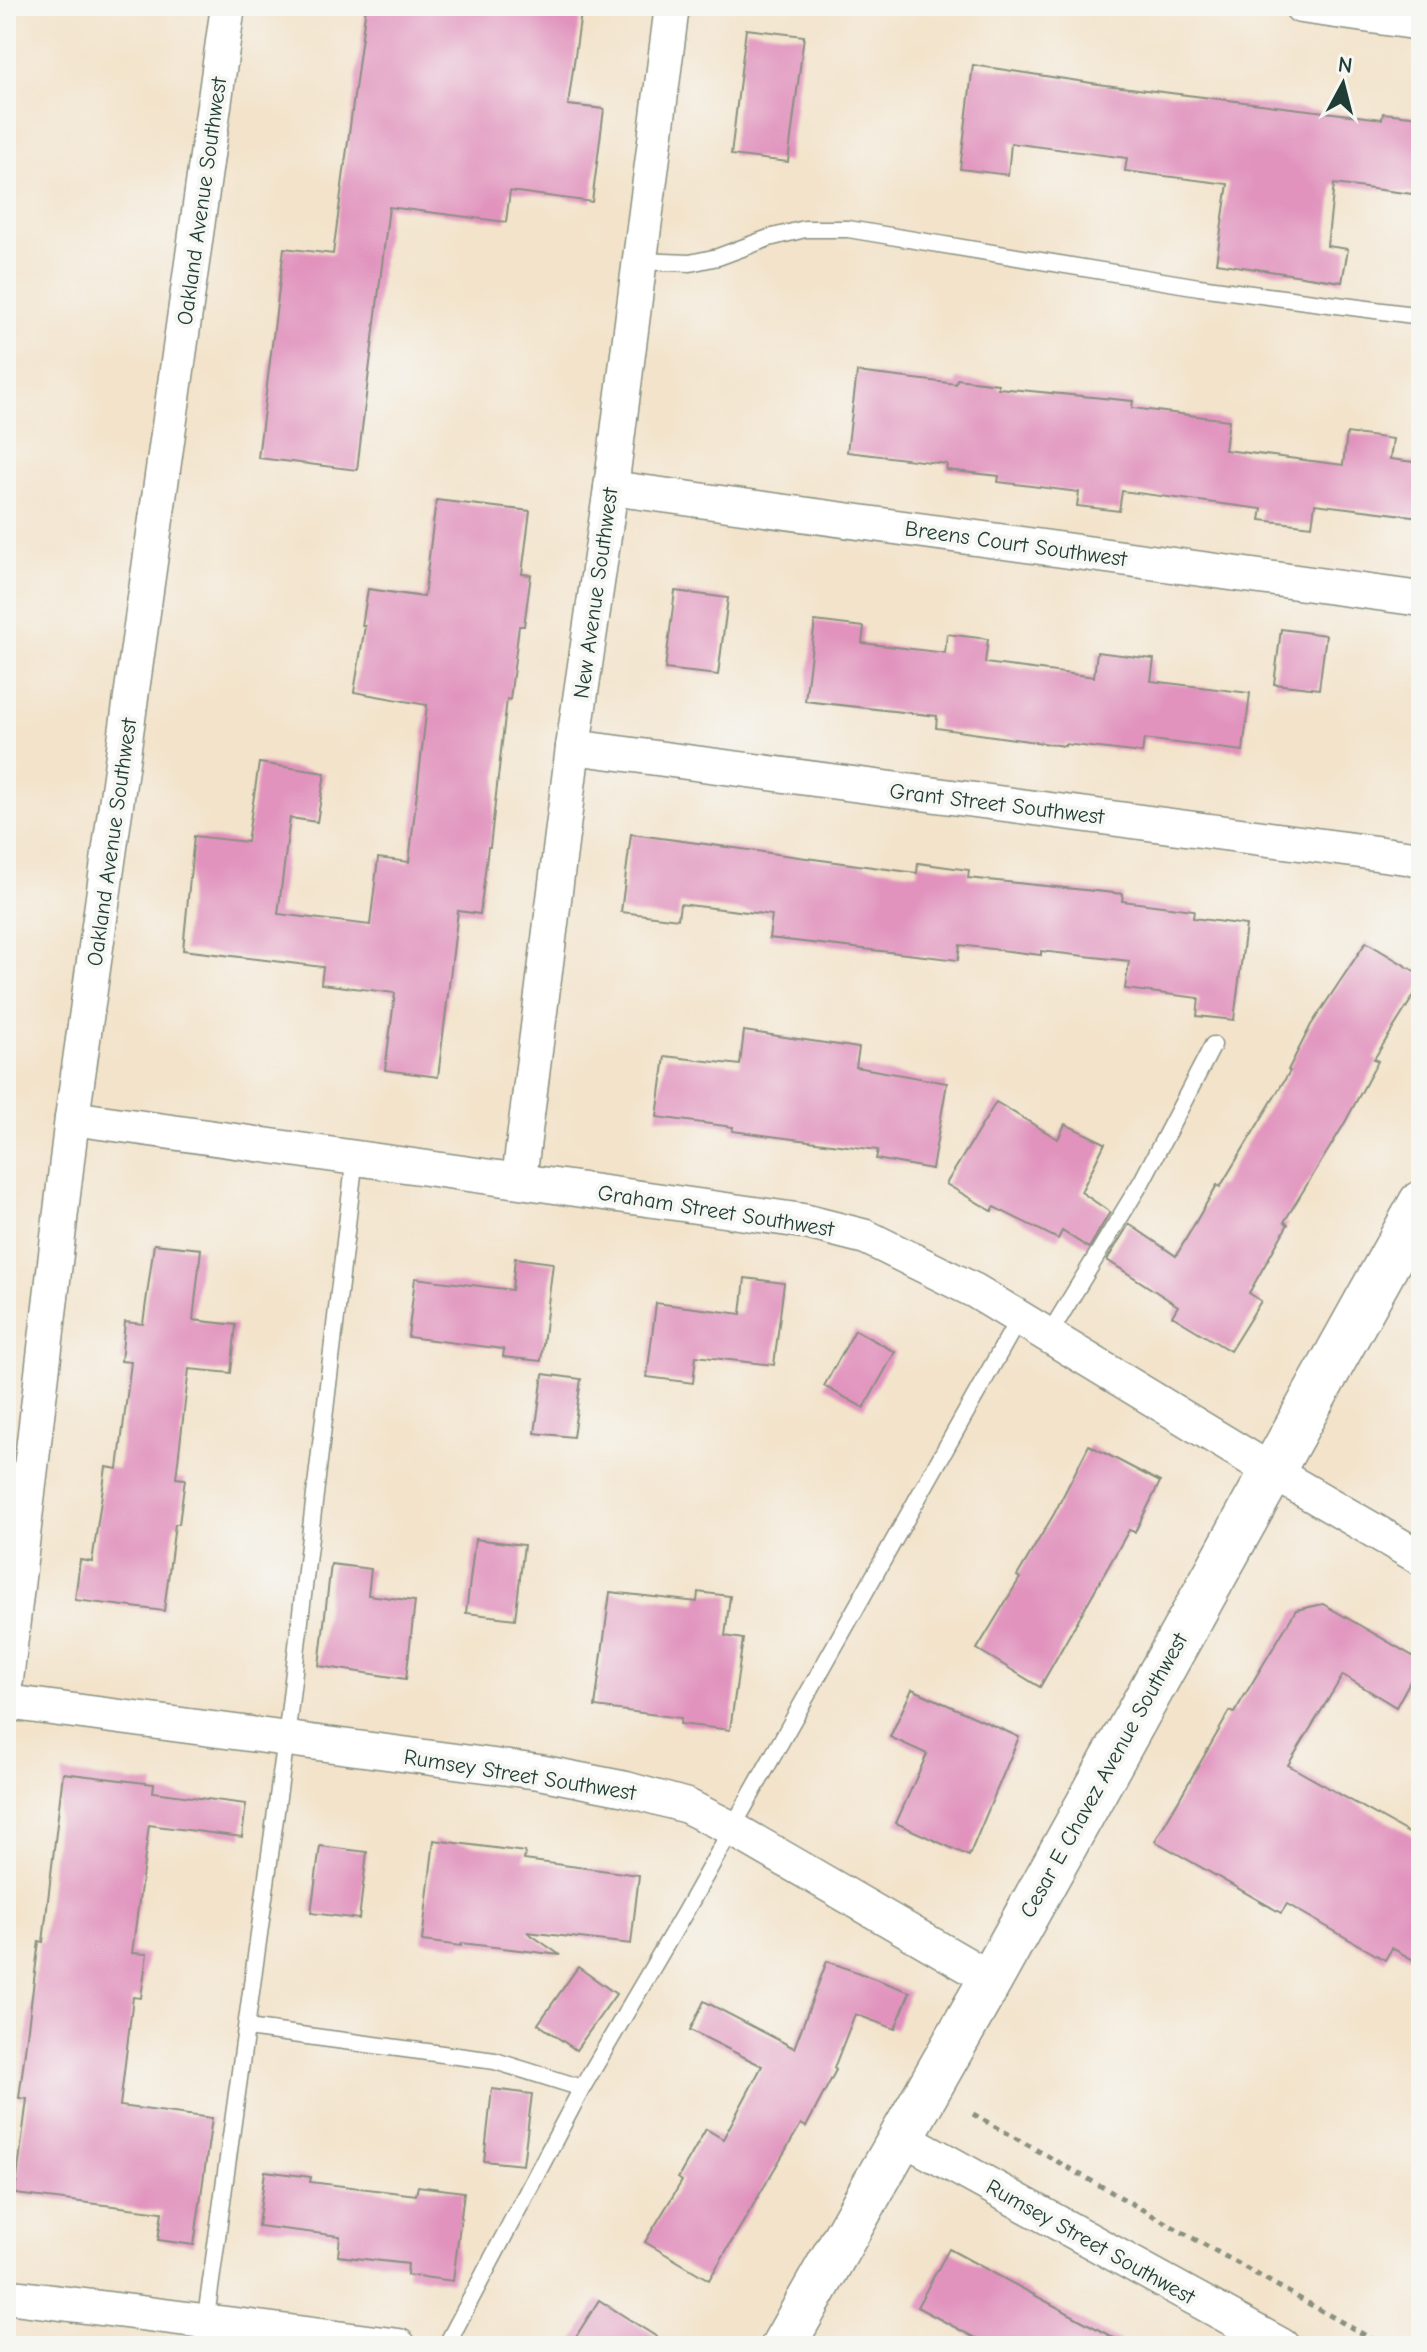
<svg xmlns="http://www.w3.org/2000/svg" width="1427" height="2352" font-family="'Comic Neue',sans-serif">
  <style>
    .building { fill: #e193bd }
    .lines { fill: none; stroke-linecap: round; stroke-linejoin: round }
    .lane-casing { stroke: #899080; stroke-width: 19 }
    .street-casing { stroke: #899080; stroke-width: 37 }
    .secondary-casing { stroke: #899080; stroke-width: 47 }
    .path { stroke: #899080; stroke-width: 5; stroke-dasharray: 6 6; stroke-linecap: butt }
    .lane { stroke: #fff; stroke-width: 16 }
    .street { stroke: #fff; stroke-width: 34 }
    .secondary { stroke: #fff; stroke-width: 44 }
    .labels { text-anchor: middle; stroke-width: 8; stroke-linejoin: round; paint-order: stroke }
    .street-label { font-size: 22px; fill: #1f3d34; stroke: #f6f6f2 }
  </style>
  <rect width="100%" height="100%" fill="#f6f6f2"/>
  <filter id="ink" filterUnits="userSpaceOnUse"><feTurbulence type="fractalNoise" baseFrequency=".0125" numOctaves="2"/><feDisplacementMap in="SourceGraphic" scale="16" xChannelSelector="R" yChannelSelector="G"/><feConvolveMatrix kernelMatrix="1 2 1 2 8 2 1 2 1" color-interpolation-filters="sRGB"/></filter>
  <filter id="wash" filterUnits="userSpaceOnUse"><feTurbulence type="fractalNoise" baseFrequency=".006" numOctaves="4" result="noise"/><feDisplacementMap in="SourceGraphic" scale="32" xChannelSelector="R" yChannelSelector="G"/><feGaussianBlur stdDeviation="1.8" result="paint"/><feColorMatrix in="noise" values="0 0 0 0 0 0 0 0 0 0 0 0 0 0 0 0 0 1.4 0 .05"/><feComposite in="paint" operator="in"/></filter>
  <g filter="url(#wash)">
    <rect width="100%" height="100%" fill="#f3e3cb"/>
    <g id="blocks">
      <g class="building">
        <path d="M366,6H582L568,105L604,109L592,202L510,191L506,222L389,207L357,470L258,458L284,248L333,254Z"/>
        <path d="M746,29L804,36L788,162L731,155Z"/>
        <path d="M973,65L1105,85L1382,119L1383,113L1421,117V195L1334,184L1327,246L1348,249L1342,282L1216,263L1228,184L1125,171L1127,158L1011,143L1008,175L960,169Z"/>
        <path d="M857,372L956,384L957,379L998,384V388L1133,401L1132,408L1229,420L1225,450L1343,465L1347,433L1393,439L1390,459L1421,463V517L1315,504L1312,526L1260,520L1262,509L1122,491L1119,511L1077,506L1079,492L998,482L999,476L946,470L947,464L847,452Z"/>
        <path d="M436,500L530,511L522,574L531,575L524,626H519L510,700L507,699L490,847H488L480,914L458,911L438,1077L385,1070L395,993L321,984L323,967L183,950L194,836L247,842L259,763L325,773L317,822L290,818L278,914L370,925L378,858L409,862L427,705L354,692L365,626H362L368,589L424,597Z"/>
        <path d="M675,591L728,598L718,675L665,669Z"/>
        <path d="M815,621L864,627L862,643L945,653L947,634L988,639L985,663L1094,677L1097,652L1154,659L1151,681L1250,693L1243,751L1144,739L1142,753L1065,744V746L936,728L937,716L805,701Z"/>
        <path d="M1281,629L1326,635L1319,689L1274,684Z"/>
        <path d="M631,834L917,873L918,863L969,870L968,878L1123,894L1122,901L1194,910L1193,918L1246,925L1234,1020L1197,1016L1199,998L1125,989L1129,961L1041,951V955L960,945L958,960L769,938L772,915L680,904L678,919L621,912Z"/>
        <path d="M1366,942L1421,975V984L1374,1059L1378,1061L1343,1126L1284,1222L1288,1224L1249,1293L1261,1301L1230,1351L1172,1316L1178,1306L1107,1260L1129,1224L1176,1256L1217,1185L1220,1187L1290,1071L1288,1070L1311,1025Z"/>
        <path d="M744,1031L859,1048L856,1067L947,1083L932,1169L876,1159L878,1150L732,1131L733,1127L657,1117L665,1056L740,1065Z"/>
        <path d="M996,1102L1058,1139L1065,1124L1105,1143L1081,1192L1110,1212L1089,1248L1062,1231L1058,1239L994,1207L992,1211L946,1184Z"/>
        <path d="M154,1244L201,1249L193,1320L236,1325L231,1373L189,1369L176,1478L185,1479L179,1524H175L164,1611L75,1600L80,1560L92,1562L106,1467L118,1469L131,1362L121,1361L125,1322L143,1324Z"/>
        <path d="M515,1258L553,1263L541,1361L503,1357L504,1349L408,1337L415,1278L512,1290Z"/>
        <path d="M745,1278L784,1283L774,1365L696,1356L693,1383L647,1377L656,1303L741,1314Z"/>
        <path d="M855,1330L895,1352L864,1408L824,1386Z"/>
        <path d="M543,1374L581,1379L573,1437L535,1433Z"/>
        <path d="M1089,1445L1160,1482L1135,1532L1129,1530L1040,1687L977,1649L1020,1578L1017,1576L1054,1514Z"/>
        <path d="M475,1539L524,1545L515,1619L466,1613Z"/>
        <path d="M331,1564L371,1569L368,1595L415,1601L406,1679L319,1666Z"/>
        <path d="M610,1592L697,1602L698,1592L730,1596L725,1636L743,1639L730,1730L680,1724L681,1718L595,1707Z"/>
        <path d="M1323,1604L1421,1661L1396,1707L1343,1675L1288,1765L1421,1840V1964L1392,1948L1385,1960L1287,1904L1281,1913L1155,1841L1230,1711L1234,1713L1296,1610Z"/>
        <path d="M912,1689L1019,1737L969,1856L896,1823L927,1754L890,1737Z"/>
        <path d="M63,1773L154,1784L153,1792L246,1804L242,1837L149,1825L132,1953L147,1954L141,1998L133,1997L120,2106L212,2118L194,2245L158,2240L162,2212L15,2194L27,2099L19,2098L39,1941L43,1942Z"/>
        <path d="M434,1840L525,1852L524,1860L639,1875L631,1944L527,1932L560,1955L462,1943L461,1946L422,1941Z"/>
        <path d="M320,1846L367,1852L359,1919L311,1913Z"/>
        <path d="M827,1961L910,1992L895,2029L855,2014L834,2068L836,2070L806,2127L801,2124L709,2280L645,2242L682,2181L678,2178L706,2129L723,2139L762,2066L690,2030L704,2001L794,2048Z"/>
        <path d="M578,1967L616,1994L576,2050L538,2024Z"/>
        <path d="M492,2089L532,2094L523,2165L484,2161Z"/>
        <path d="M265,2171L311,2177L310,2182L416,2195L418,2186L464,2192L453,2281L407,2275L408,2264L338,2256L340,2236L258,2226Z"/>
        <path d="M949,2249L1129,2346H990L917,2307Z"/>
        <path d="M599,2300L671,2346H570Z"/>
      </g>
    </g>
  </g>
  <g filter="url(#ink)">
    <use href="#blocks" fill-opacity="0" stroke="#899080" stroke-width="2"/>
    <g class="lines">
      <g class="lane-casing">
        <g id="lane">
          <path d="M639,261L690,263L718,257L769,238L805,229H848L1199,287L1421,316"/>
          <path d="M1048,1336L1142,1181L1213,1045"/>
          <path d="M247,2028L495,2061L582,2088"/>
          <path d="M202,2346L286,1739L355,1157"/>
          <path d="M446,2346L582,2088L685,1912L1019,1318"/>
        </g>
      </g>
      <g class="street-casing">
        <g id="street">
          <path d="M1301,6L1421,23"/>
          <path d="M611,488L1421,599"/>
          <path d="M573,747L1421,859"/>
          <path d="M72,1118L803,1221L866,1237L975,1291L1273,1472L1421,1558"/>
          <path d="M519,1179L573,747L611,488L672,6"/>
          <path d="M6,1680L72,1118L228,6"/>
          <path d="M6,1702L539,1772L626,1789L687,1806L731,1828L991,1979"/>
          <path d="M900,2136L1282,2346"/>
          <path d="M6,2296L399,2346"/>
        </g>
      </g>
      <g class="secondary-casing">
        <path id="secondary" d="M783,2346L991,1979L1421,1203"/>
      </g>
      <path class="path" d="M973,2114L1384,2346"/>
      <use href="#lane" class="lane"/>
      <use href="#street" class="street"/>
      <use href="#secondary" class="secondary"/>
    </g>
  </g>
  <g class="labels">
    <g class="street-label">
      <text transform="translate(201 201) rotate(-82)" y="8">Oakland Avenue Southwest</text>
      <text transform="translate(1016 543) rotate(8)" y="8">Breens Court Southwest</text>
      <text transform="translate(595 593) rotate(-82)" y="8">New Avenue Southwest</text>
      <text transform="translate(997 803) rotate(7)" y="8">Grant Street Southwest</text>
      <text transform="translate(111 842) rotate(-82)" y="8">Oakland Avenue Southwest</text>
      <text transform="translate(716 1210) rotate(9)" y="8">Graham Street Southwest</text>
      <text transform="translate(520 1774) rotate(9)" y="8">Rumsey Street Southwest</text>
      <text transform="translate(1103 1775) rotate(-61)" y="8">Cesar E Chavez Avenue Southwest</text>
      <text transform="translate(1091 2241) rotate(29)" y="8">Rumsey Street Southwest</text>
    </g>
  </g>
  <rect width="1427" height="2352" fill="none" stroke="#f6f6f2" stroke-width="32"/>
  <g transform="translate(1343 84) rotate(7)" stroke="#f6f6f2" stroke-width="6" paint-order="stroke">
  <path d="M0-6L14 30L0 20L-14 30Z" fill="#1f3d34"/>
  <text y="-12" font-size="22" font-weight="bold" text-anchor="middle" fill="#1f3d34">N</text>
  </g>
</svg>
